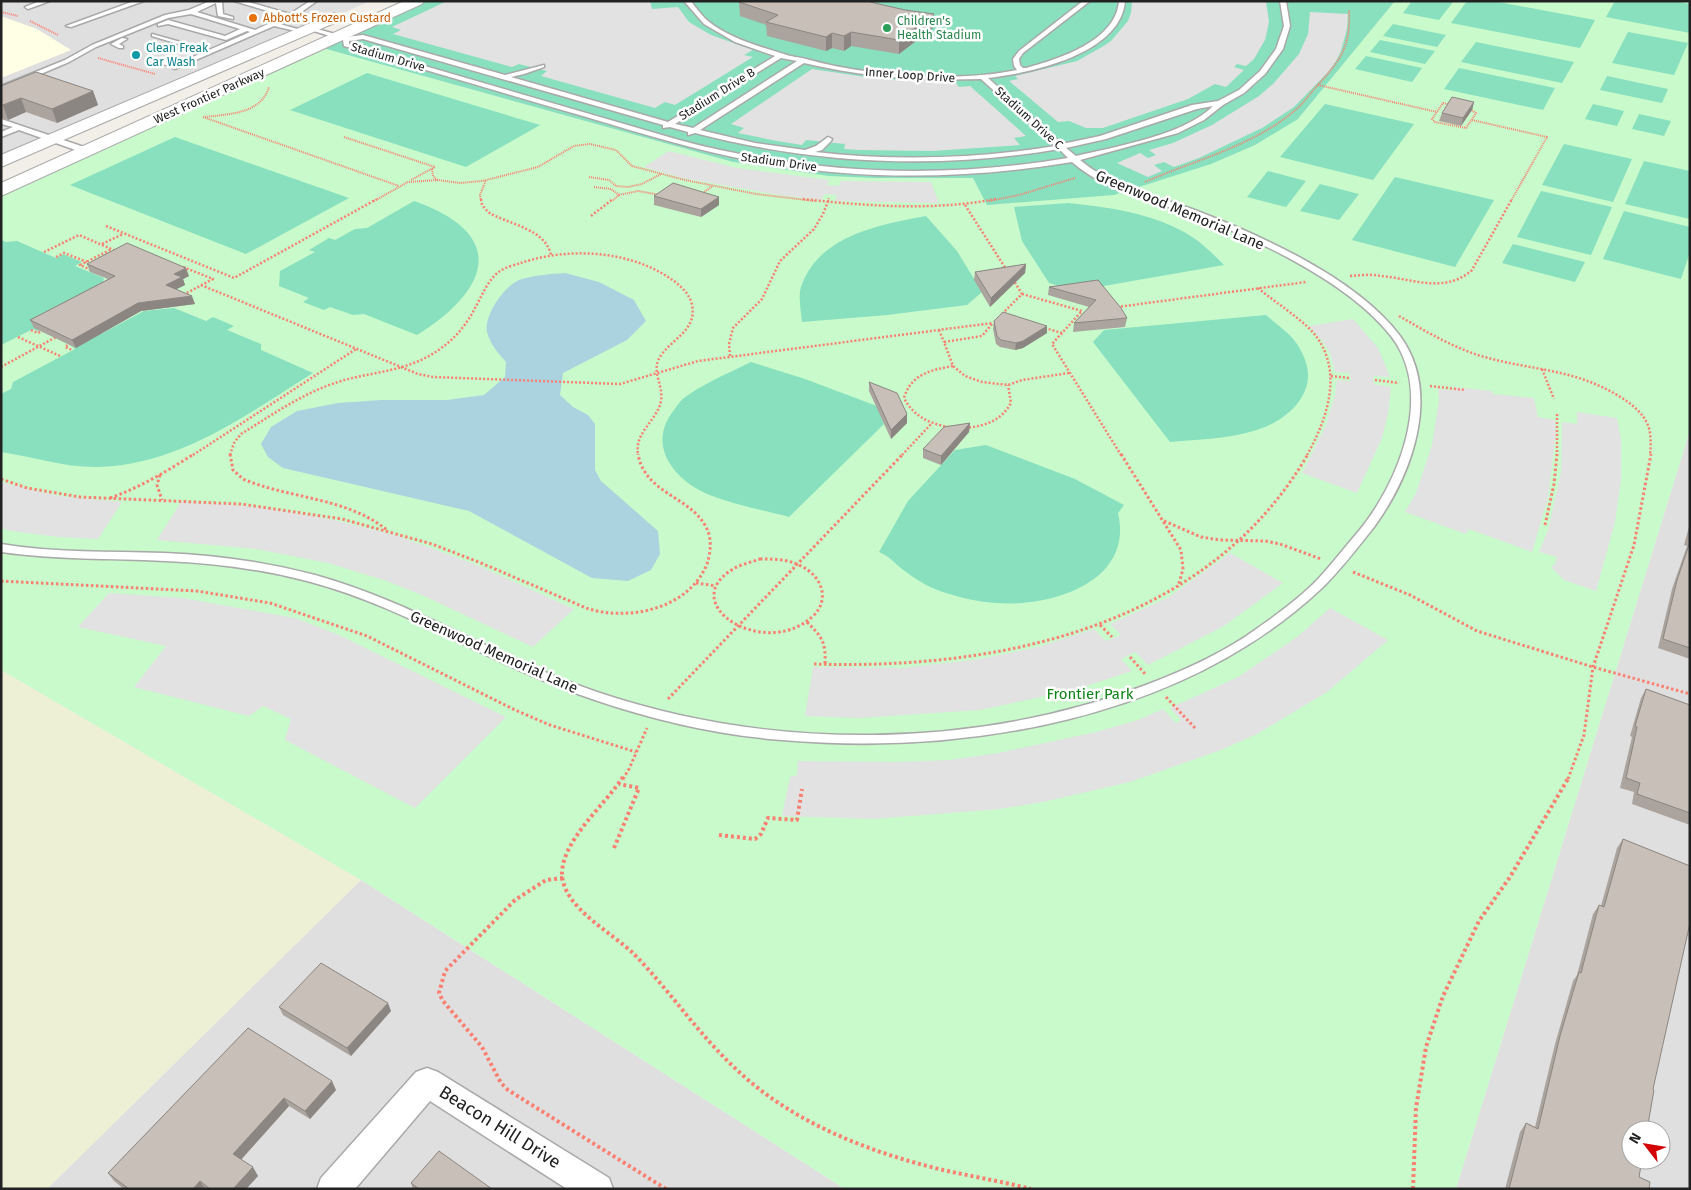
<svg xmlns="http://www.w3.org/2000/svg" width="1691" height="1190" font-family="'Fira Sans',sans-serif">
  <style>
    .residential { fill: #e0dfdf; fill-rule: evenodd }
    .education { fill: #ffffe5 }
    .farmland { fill: #eef0d5 }
    .park { fill: #c8facc }
    .pitch { fill: #88e0be }
    .parking { fill: #e2e2e2 }
    .water { fill: #aad3df }
    .lines { fill: none; stroke-linecap: round; stroke-linejoin: round }
    .service-casing { stroke: #a9a9a9; stroke-width: 3 }
    .minor-casing { stroke: #a9a9a9; stroke-width: 3 }
    .tertiary-casing { stroke: #a9a9a9; stroke-width: 2 }
    .path-far3 { stroke: #fa8072; stroke-width: 2; stroke-dasharray: 1 1; stroke-linecap: butt }
    .path-far2 { stroke: #fa8072; stroke-width: 2.5; stroke-dasharray: 2 2; stroke-linecap: butt }
    .path-far1 { stroke: #fa8072; stroke-width: 3; stroke-dasharray: 2.5 2.5; stroke-linecap: butt }
    .path { stroke: #fa8072; stroke-width: 4; stroke-dasharray: 3 3; stroke-linecap: butt }
    .service { fill: #fff; fill-rule: evenodd }
    .minor { fill: #fff; fill-rule: evenodd }
    .tertiary { fill: #fff; fill-rule: evenodd }
    .wall { fill: #aba49e }
    .shaded-wall { fill: #8b8681 }
    .building { fill: #c7bfb8; stroke: #8b8681 }
    .food-dot { fill: #e8710a; stroke: #fff; stroke-width: 2 }
    .leisure-dot { fill: #2e9e5b; stroke: #fff; stroke-width: 2 }
    .culture-dot { fill: #0f9aa8; stroke: #fff; stroke-width: 2 }
    .labels { text-anchor: middle; stroke-width: 5; stroke-linejoin: round; paint-order: stroke }
    .far-food-label { font-size: 12px; fill: #c56008; stroke: #fff; text-anchor: start }
    .far-leisure-label { font-size: 12px; fill: #27864d; stroke: #fff; text-anchor: start }
    .far-culture-label { font-size: 12px; fill: #0d838f; stroke: #fff; text-anchor: start }
    .far-street-label { font-size: 12px; fill: #222; stroke: #fff }
    .street-label { font-size: 15px; fill: #222; stroke: #fff }
    .park-label { font-size: 15px; fill: #0c8416; stroke: #fff }
    .near-street-label { font-size: 18px; fill: #222; stroke: #fff }
  </style>
  <rect width="100%" height="100%" fill="#f2efe9"/>
  <g class="residential">
    <path d="M1,1H370L1,163Z"/>
    <path d="M1690,430V1189H1456ZM1631,1130H1661V1160H1631Z"/>
    <path d="M361,880L845,1189H47Z"/>
  </g>
  <path class="education" d="M1,16L37,29L71,50L1,78Z"/>
  <path class="farmland" d="M1,670L361,880L47,1189H1Z"/>
  <path class="park" d="M1395,1H1690V430L1456,1189H845L361,880L1,670V193L319,47L733,162C812,174 894,179 974,178L1298,119Z"/>
  <g class="pitch">
    <path d="M419,1H1395L1298,119L1255,145L1211,164L1114,195L987,205L973,178H875L829,176L733,162L319,47Z"/>
    <path d="M1412,1L1453,2L1439,20L1403,13Z"/>
    <path d="M1467,1H1493L1595,20L1580,48L1451,23Z"/>
    <path d="M1615,1H1672L1690,4V33L1606,17Z"/>
    <path d="M1393,24L1446,35L1437,47L1383,36Z"/>
    <path d="M1628,32L1688,43L1674,75L1612,63Z"/>
    <path d="M1380,40L1435,51L1425,64L1370,52Z"/>
    <path d="M1476,42L1574,62L1562,83L1461,62Z"/>
    <path d="M1366,56L1422,68L1412,82L1355,69Z"/>
    <path d="M1459,68L1555,88L1543,110L1444,89Z"/>
    <path d="M367,73L540,125L466,167L290,110Z"/>
    <path d="M1607,76L1668,89L1662,103L1600,90Z"/>
    <path d="M1325,104L1414,124L1373,180L1280,157Z"/>
    <path d="M1593,104L1624,111L1617,126L1585,119Z"/>
    <path d="M1639,114L1671,121L1664,136L1632,129Z"/>
    <path d="M175,137L349,198L246,254L70,185Z"/>
    <path d="M1564,144L1632,159L1613,202L1542,185Z"/>
    <path d="M1644,161L1690,171V219L1625,204Z"/>
    <path d="M1268,171L1306,181L1286,207L1247,197Z"/>
    <path d="M1395,177L1494,200L1455,267L1352,240Z"/>
    <path d="M1320,184L1359,194L1339,220L1300,211Z"/>
    <path d="M1541,191L1612,207L1591,255L1517,237Z"/>
    <path d="M414,201C508,234 491,289 417,335L364,314L353,315L330,307L324,310L303,302L309,298L279,286L280,271L315,252L309,250L329,238L335,240L355,229L367,228Z"/>
    <path d="M1069,203C1113,208 1161,214 1198,241C1207,248 1216,257 1224,265L1075,291L1049,283L1022,241L1014,207Z"/>
    <path d="M1624,211L1690,227V252L1681,279L1603,259Z"/>
    <path d="M926,216L957,251L982,292L967,305L887,315L802,322C801,311 798,296 801,287C819,235 879,225 926,216Z"/>
    <path d="M1,240L6,242L17,241L56,258L63,254L82,262L75,266L104,278L100,293L65,317L38,331L33,329L1,345Z"/>
    <path d="M1513,244L1585,262L1575,282L1502,263Z"/>
    <path d="M174,308L206,321L213,317L234,326L227,330L261,344V350L313,373C246,415 181,464 99,467C67,468 33,457 1,452V394L11,389L13,382L75,349L70,345L97,331L103,333L144,311Z"/>
    <path d="M1266,315C1276,324 1290,333 1297,344C1309,363 1313,380 1300,400C1273,439 1213,438 1170,442L1093,342L1104,330Z"/>
    <path d="M751,362L805,379L877,406L884,424L789,517C763,510 715,501 694,487C665,468 651,439 674,410C677,406 680,401 684,398C704,383 729,373 751,362Z"/>
    <path d="M986,445L1075,479L1124,505L1118,513C1132,573 1072,599 1022,603C996,605 971,601 946,593C932,589 918,581 906,572C896,565 891,557 879,552L908,501L955,450Z"/>
  </g>
  <g class="parking">
    <path d="M447,1H650L652,9L678,7L689,22L711,35L753,50L744,55L753,57L675,105L665,102L655,108L541,76L547,71L519,64L512,67L393,34L401,30L392,27Z"/>
    <path d="M1132,1H1266L1269,22L1265,40L1254,59L1246,66L1237,64L1234,67L1244,70L1226,87L1215,84L1188,99L1103,128H1086L1069,121L1058,122L1009,81L1018,79L1015,76L1077,61L1102,47L1111,41L1128,21L1131,13Z"/>
    <path d="M1310,12L1348,14L1347,29L1341,51L1336,61L1329,71L1294,107L1262,128L1199,158L1174,167L1164,162L1154,165L1162,171L1148,177L1117,163L1140,153L1148,158L1156,155L1149,150L1173,143L1212,125L1259,96L1273,84L1299,54L1308,34Z"/>
    <path d="M812,69L879,79L955,82L959,87L970,86L1026,136L1014,138L1020,145L932,151L859,150L844,149L845,144L806,140L802,145L777,141L738,133L744,128L731,124Z"/>
    <path d="M669,151L737,168L829,180L827,185L839,186L841,181L931,182L939,203L835,201L837,195L824,194L822,200L779,195L683,178L644,167Z"/>
    <path d="M1353,319L1378,348L1390,377L1373,376L1374,384L1391,387L1388,414L1382,438L1357,493L1302,473L1326,425L1335,394L1337,380L1351,381L1349,373L1335,372L1330,353L1321,339L1309,326Z"/>
    <path d="M1454,387L1492,391L1493,394L1534,398L1538,417L1555,420L1556,434L1548,498L1532,552L1469,529L1466,534L1405,512L1416,493L1432,445L1439,400L1438,389L1454,390Z"/>
    <path d="M1577,412L1617,418L1621,440V480L1615,522L1596,591L1564,580L1551,567L1555,564L1557,557L1539,552L1548,530L1561,472L1562,422L1577,424Z"/>
    <path d="M1,482L59,496L122,502L98,539L59,537L11,531L1,528Z"/>
    <path d="M181,502L236,505L283,511L334,520L395,535L477,565L574,609L533,647L424,596L387,581L328,563L256,549L157,540Z"/>
    <path d="M1230,553L1283,583L1224,626L1148,665L1135,652L1121,659L1132,671L1074,690L980,710L859,718L805,716L813,667L902,668L980,659L1038,647L1094,629L1106,641L1121,635L1110,624L1169,597Z"/>
    <path d="M109,593L182,598L295,618L339,635L506,717L415,808L285,740L291,719L263,706L249,716L134,687L166,646L78,627Z"/>
    <path d="M1330,608L1388,640L1327,692L1257,734L1221,750L1130,782L1043,802L1000,809L873,819L782,816L790,777L797,775L798,761L896,762L949,760L998,753L1096,732L1138,720L1163,709L1176,723L1181,720L1170,708L1238,677L1297,637Z"/>
  </g>
  <path class="water" d="M565,273L599,282L634,300L646,321L627,340L563,373L560,395L573,407L588,415L595,424V470L601,481L658,531L660,554L651,570L628,581L592,578L469,511L283,468L268,457L261,444L271,427L297,411L338,403L381,400H447L484,395L505,377L506,362C498,353 490,344 487,332C484,315 505,284 522,279C536,275 551,274 565,273Z"/>
  <g class="lines">
    <g class="service-casing">
      <g id="service">
        <path d="M40,1H50L28,9L25,7Z"/>
        <path d="M134,1H144L71,27L66,26Z"/>
        <path d="M210,1H222L223,14L233,17V19L218,16L216,3L197,12L255,30L285,16L234,1H245L290,14L310,1H317L300,13L280,24L304,31V33L274,26L175,69L159,62L162,60L175,65L204,52L152,36V34L209,50L250,32L247,31L226,40L168,24L158,26V24L168,20L225,36L240,29L191,14L168,18L96,47L69,62L1,91V86L65,60L92,45L165,15L189,10Z"/>
        <path d="M684,1H691C696,8 702,16 708,21C728,38 761,47 784,54C791,57 799,57 806,59C867,76 955,83 1017,70L1014,66L1013,59L1019,51L1083,1H1090L1023,53L1019,59L1020,65L1023,68H1026C1059,59 1116,41 1119,1H1125C1121,54 1031,73 988,78L1062,144L1100,136L1192,105L1218,101L1239,90L1260,71L1276,49L1284,26L1280,1H1286L1290,26L1283,49L1265,74L1244,93L1223,105L1204,120L1178,133L1080,160C1112,187 1153,195 1192,209C1258,234 1357,278 1400,336C1442,393 1412,475 1374,527C1359,546 1338,573 1321,589C1182,719 966,756 782,740C717,735 653,720 592,699C494,667 407,607 307,581C261,569 213,563 165,561C110,558 56,560 1,552V544C55,553 109,551 164,553C214,555 266,562 315,575C413,602 500,659 597,692C772,751 973,750 1146,685C1183,671 1223,653 1255,630C1275,616 1301,597 1318,579C1332,564 1345,547 1358,532C1399,483 1435,393 1391,336C1347,280 1249,235 1183,212C1144,198 1104,190 1072,162C974,178 875,181 776,165C710,155 647,135 583,116C503,93 423,69 344,46L343,40L307,29L310,27L346,37L363,35L505,75L544,65V67L524,74L511,77L668,122L775,56L735,42L704,24ZM363,39L663,125V128L670,127L688,132V135L695,133C814,164 938,170 1059,149L1068,158C939,180 806,174 679,140L349,44V41ZM781,58L797,61L693,128L675,124ZM804,63C862,77 922,81 981,79L1055,146C976,159 895,161 815,152L822,150L831,141L832,139L828,137L816,146L805,150L755,143L700,130ZM1213,106C1185,135 1114,147 1076,156L1066,148L1106,139L1197,109Z"/>
        <path d="M122,38L127,39L119,44L123,46V48H119L111,44Z"/>
        <path d="M1,119L90,149L91,151L84,153L19,130L1,137V132L13,127L1,124Z"/>
      </g>
    </g>
    <g class="minor-casing">
      <path id="minor" d="M427,1068L438,1072L609,1178L613,1189H567L430,1101L355,1189H317L321,1178L416,1072Z"/>
    </g>
    <g class="tertiary-casing">
      <g id="tertiary">
        <path d="M404,1H424L422,4L1,196V183Z"/>
        <path d="M334,13L339,15L342,18L339,21L1,167V155Z"/>
      </g>
    </g>
    <g class="path-far3">
      <path d="M1,12L18,16"/>
      <path d="M30,21L58,35"/>
      <path d="M98,58L155,74"/>
      <path d="M1318,85L1437,112"/>
      <path d="M1443,103L1470,109L1476,113L1466,128L1435,122L1432,119Z"/>
      <path d="M203,117L399,186"/>
      <path d="M205,117C229,114 261,114 269,87"/>
      <path d="M1472,120L1547,137L1511,201"/>
      <path d="M344,137L435,167L411,180"/>
      <path d="M432,169L433,176L437,180"/>
      <path d="M589,177L609,180L616,186L628,187L642,184L661,174"/>
      <path d="M1145,182C1195,160 1250,147 1293,112C1302,105 1308,96 1316,87C1340,61 1351,47 1349,10"/>
      <path d="M594,187L611,189L619,195L612,201"/>
      <path d="M701,194L713,186"/>
      <path d="M619,195L638,191L660,195"/>
      <path d="M374,201L408,182L438,180L460,183L482,181L538,167L574,146L590,144L616,150L632,166L685,180L756,194L815,201"/>
      <path d="M481,201L480,195L486,180"/>
      <path d="M828,201L829,198"/>
      <path d="M989,201L1019,195L1075,178"/>
    </g>
    <g class="path-far2">
      <path d="M481,199L482,205L488,212C509,225 545,228 551,255"/>
      <path d="M803,199C866,206 934,211 996,199"/>
      <path d="M965,205L1006,269"/>
      <path d="M591,216L613,199"/>
      <path d="M106,226L234,278L377,199"/>
      <path d="M102,244L123,234"/>
      <path d="M44,252L79,235L116,251"/>
      <path d="M56,257L64,253L87,262"/>
      <path d="M183,267L213,279L183,295"/>
      <path d="M91,270L80,265L112,249"/>
      <path d="M1350,276C1361,275 1371,274 1382,276C1413,279 1445,294 1472,270L1512,199"/>
      <path d="M201,285L418,374L433,377L620,384L698,361L993,323"/>
      <path d="M1258,288C1275,302 1294,314 1310,329C1345,366 1329,416 1307,455"/>
      <path d="M1022,294L1082,311L1062,333L1045,328"/>
      <path d="M1117,307L1306,282"/>
      <path d="M1002,314L1022,294L1014,281"/>
      <path d="M1399,316C1425,331 1452,347 1481,356C1532,371 1575,368 1622,398C1633,405 1645,415 1649,428C1651,437 1651,446 1650,455"/>
      <path d="M992,324L982,336L944,342L953,366L965,376L982,382L1008,385L1022,380L1069,373"/>
      <path d="M31,330L38,333L44,330"/>
      <path d="M939,330L944,342"/>
      <path d="M1062,333L1052,344L1121,455"/>
      <path d="M18,337L60,356"/>
      <path d="M71,343L65,347L72,350"/>
      <path d="M730,356L729,344L733,328L762,299L780,261L814,229L823,214L829,199"/>
      <path d="M1,367L56,337"/>
      <path d="M1542,369L1554,399"/>
      <path d="M1331,376L1349,378"/>
      <path d="M1375,380L1399,383"/>
      <path d="M1430,386L1465,390"/>
      <path d="M1557,414V455"/>
      <path d="M949,427C930,424 913,416 904,398C911,374 931,370 953,366"/>
      <path d="M965,428C985,426 1001,421 1011,403L1008,385"/>
      <path d="M193,455L356,349"/>
      <path d="M230,455L234,443L241,434C272,415 303,393 338,382C366,373 398,372 425,358C447,347 464,330 475,308C482,296 488,279 500,271C506,267 515,265 521,263C568,247 629,250 671,279C680,285 690,294 692,305C697,329 674,338 662,354C649,370 664,384 661,401C657,421 634,432 638,455"/>
      <path d="M902,455L932,423"/>
    </g>
    <g class="path-far1">
      <path d="M230,454L233,470L243,479C290,499 346,497 387,530"/>
      <path d="M1121,454L1181,550L1183,569L1178,587"/>
      <path d="M160,475L157,485L162,500"/>
      <path d="M1,479L27,488L80,497L241,504L342,519L432,544L481,563L586,608C628,622 689,609 707,564C711,552 712,538 706,527C690,496 645,494 638,454"/>
      <path d="M110,498C141,487 167,471 194,454"/>
      <path d="M1164,521L1201,537L1220,540L1265,541L1280,544L1321,559"/>
      <path d="M1545,525L1554,484L1557,454"/>
      <path d="M760,559C774,559 788,559 801,566C822,576 831,600 812,617C763,661 673,602 735,568C742,564 752,562 760,559Z"/>
      <path d="M1353,572L1410,595L1477,631L1593,667L1690,694"/>
      <path d="M1,581L197,591L270,603L367,636L515,710L550,725L636,752"/>
      <path d="M696,583L716,586"/>
      <path d="M807,622C822,637 826,642 825,664"/>
      <path d="M1100,625L1112,637"/>
      <path d="M1130,657L1146,675"/>
      <path d="M814,664C999,670 1208,627 1308,454"/>
      <path d="M1166,697L1195,728"/>
      <path d="M668,699L903,454"/>
      <path d="M623,779L629,769L647,728"/>
      <path d="M1568,779L1584,735L1593,667L1634,545L1651,454"/>
    </g>
    <g class="path">
      <path d="M623,777C605,805 561,841 562,875C564,908 611,932 634,954C670,991 699,1035 737,1070C792,1122 866,1151 939,1169C969,1176 1000,1181 1031,1189"/>
      <path d="M719,835L755,839L761,834L768,818L797,820L802,789"/>
      <path d="M614,848L639,788L619,784"/>
      <path d="M563,878L546,880L515,900L445,971L439,993L443,1001L482,1047L501,1083L508,1090L666,1189"/>
      <path d="M1413,1189L1416,1108L1426,1047L1443,996L1479,921L1510,877L1569,777"/>
    </g>
    <use href="#service" class="service"/>
    <use href="#minor" class="minor"/>
    <use href="#tertiary" class="tertiary"/>
  </g>
  <g class="wall">
    <path d="M739,2L905,10L934,14L933,28L899,54L851,46L844,51L832,48L826,51L767,36L766,25L740,16Z"/>
    <path d="M1,86L93,91L98,105L57,123L26,112L8,120L1,118Z"/>
    <path d="M1474,102L1472,110L1461,126L1439,121L1442,113Z"/>
    <path d="M654,196L719,197V205L701,217L654,205Z"/>
    <path d="M87,264L189,276L183,279L185,285L176,289L195,304L141,311L76,348L34,328L30,320L108,279L90,272Z"/>
    <path d="M1026,264L1025,273L990,307L974,280L975,272Z"/>
    <path d="M1098,280L1127,318L1125,327L1073,332L1074,323L1089,307L1048,295L1049,287Z"/>
    <path d="M994,321L1047,333L1023,348L1015,350L1000,347L996,344L993,329Z"/>
    <path d="M869,382L907,414V423L891,439L869,391Z"/>
    <path d="M970,423L969,432L941,465L923,458V449Z"/>
    <path d="M1690,523V659L1658,648L1672,589L1687,546L1684,545Z"/>
    <path d="M1646,689L1690,705V825L1632,804L1634,792L1620,788L1632,737L1630,736L1641,698Z"/>
    <path d="M1623,839L1653,1089L1639,1177L1649,1189H1505L1520,1132L1526,1123L1535,1127L1555,1044L1573,981L1577,975L1593,914L1599,905L1601,906L1617,848Z"/>
    <path d="M279,1007L391,1011L351,1056L283,1015Z"/>
    <path d="M248,1028L336,1090L310,1119L289,1106L241,1159L258,1176L246,1189H124L114,1181L108,1173Z"/>
    <path d="M411,1183L492,1189H413Z"/>
  </g>
  <g class="shaded-wall">
    <path d="M934,14L933,28L899,54V40Z"/>
    <path d="M851,32V46L844,51V36Z"/>
    <path d="M832,33V48L826,51V37Z"/>
    <path d="M93,91L98,105L57,123L52,109Z"/>
    <path d="M21,98L26,112L8,120L3,105Z"/>
    <path d="M1474,102L1472,110L1461,126L1463,118Z"/>
    <path d="M719,197V205L701,217V209Z"/>
    <path d="M1026,264L1025,273L990,307L991,298Z"/>
    <path d="M186,268L189,276L183,279L185,285L169,293L166,285L174,274Z"/>
    <path d="M192,296L195,304L141,311L76,348L72,340L138,303Z"/>
    <path d="M1047,326V333L1023,348L1015,350L1016,343Z"/>
    <path d="M907,414V423L891,439V430Z"/>
    <path d="M970,423L969,432L941,465V456Z"/>
    <path d="M388,1003L391,1011L351,1056L347,1048Z"/>
    <path d="M332,1081L336,1090L310,1119L305,1111Z"/>
    <path d="M284,1098L289,1106L239,1162L233,1154Z"/>
    <path d="M253,1167L258,1176L246,1189H233Z"/>
    <path d="M200,1181L205,1189H193Z"/>
  </g>
  <g class="building">
    <path d="M741,1H866L905,10L934,14L899,40L851,32L844,36L832,33L826,37L766,22L778,15L739,2Z"/>
    <path d="M36,72L93,91L52,109L21,98L3,105H1V86Z"/>
    <path d="M1452,97L1474,102L1463,118L1442,113Z"/>
    <path d="M673,183L719,197L701,209L654,196Z"/>
    <path d="M127,243L186,268L174,274L182,277L166,285L192,296L138,303L72,340L30,320L115,276L87,264Z"/>
    <path d="M1026,264L991,298L975,272Z"/>
    <path d="M1098,280L1121,308L1127,318L1074,323L1096,300L1049,287Z"/>
    <path d="M1003,312L1047,326L1023,341L1016,343L1001,340L997,336L994,321Z"/>
    <path d="M869,382L897,393L907,414L891,430Z"/>
    <path d="M970,423L941,456L923,449L944,427Z"/>
    <path d="M1690,542V648L1663,639L1677,580Z"/>
    <path d="M1646,689L1690,705V813L1637,794L1640,783L1626,778L1637,727L1635,726Z"/>
    <path d="M1623,839L1690,866V923L1653,1089L1654,1090L1647,1130H1631V1160H1642L1639,1177L1650,1182L1649,1189H1509L1526,1123L1538,1129L1560,1036L1579,972L1581,973L1599,905L1604,907Z"/>
    <path d="M321,963L388,1003L347,1048L279,1007Z"/>
    <path d="M248,1028L332,1081L305,1111L284,1098L233,1154L253,1167L233,1189H210L200,1181L193,1189H129L108,1173Z"/>
    <path d="M439,1151L492,1189H419L411,1183Z"/>
  </g>
  <circle class="food-dot" cx="253" cy="18" r="5"/>
  <circle class="leisure-dot" cx="887" cy="28" r="5"/>
  <circle class="culture-dot" cx="136" cy="55" r="5"/>
  <g class="labels">
    <g class="far-food-label">
      <text x="263" y="22">Abbott's Frozen Custard</text>
    </g>
    <g class="far-leisure-label">
      <text x="897" y="25">Children's<tspan x="897" dy="14">Health Stadium</tspan></text>
    </g>
    <g class="far-culture-label">
      <text x="146" y="52">Clean Freak<tspan x="146" dy="14">Car Wash</tspan></text>
    </g>
    <g class="far-street-label">
      <text transform="translate(388 57) rotate(16)" y="4">Stadium Drive</text>
      <text transform="translate(910 75) rotate(4)" y="4">Inner Loop Drive</text>
      <text transform="translate(717 94) rotate(-32)" y="4">Stadium Drive B</text>
      <text transform="translate(209 96) rotate(-24)" y="4">West Frontier Parkway</text>
      <text transform="translate(1029 118) rotate(42)" y="4">Stadium Drive C</text>
      <text transform="translate(779 162) rotate(8)" y="4">Stadium Drive</text>
    </g>
    <g class="street-label">
      <text transform="translate(1180 210) rotate(23)" y="5">Greenwood Memorial Lane</text>
      <text transform="translate(494 652) rotate(24)" y="5">Greenwood Memorial Lane</text>
    </g>
    <g class="park-label">
      <text x="1090" y="699">Frontier Park</text>
    </g>
    <g class="near-street-label">
      <text transform="translate(500 1127) rotate(32)" y="6">Beacon Hill Drive</text>
    </g>
  </g>
  <rect width="1691" height="1190" fill="none" stroke="#222222" stroke-width="5"/>
  <g transform="translate(1646 1145) rotate(301)"><circle r="24" fill="#ffffff" stroke="#a7a7a7"/>
  <path d="M0-4L9 19L0 12L-9 19Z" fill="#d40000"/>
  <text y="-8" font-size="14" font-weight="bold" text-anchor="middle" fill="#222222">N</text>
  </g>
</svg>
